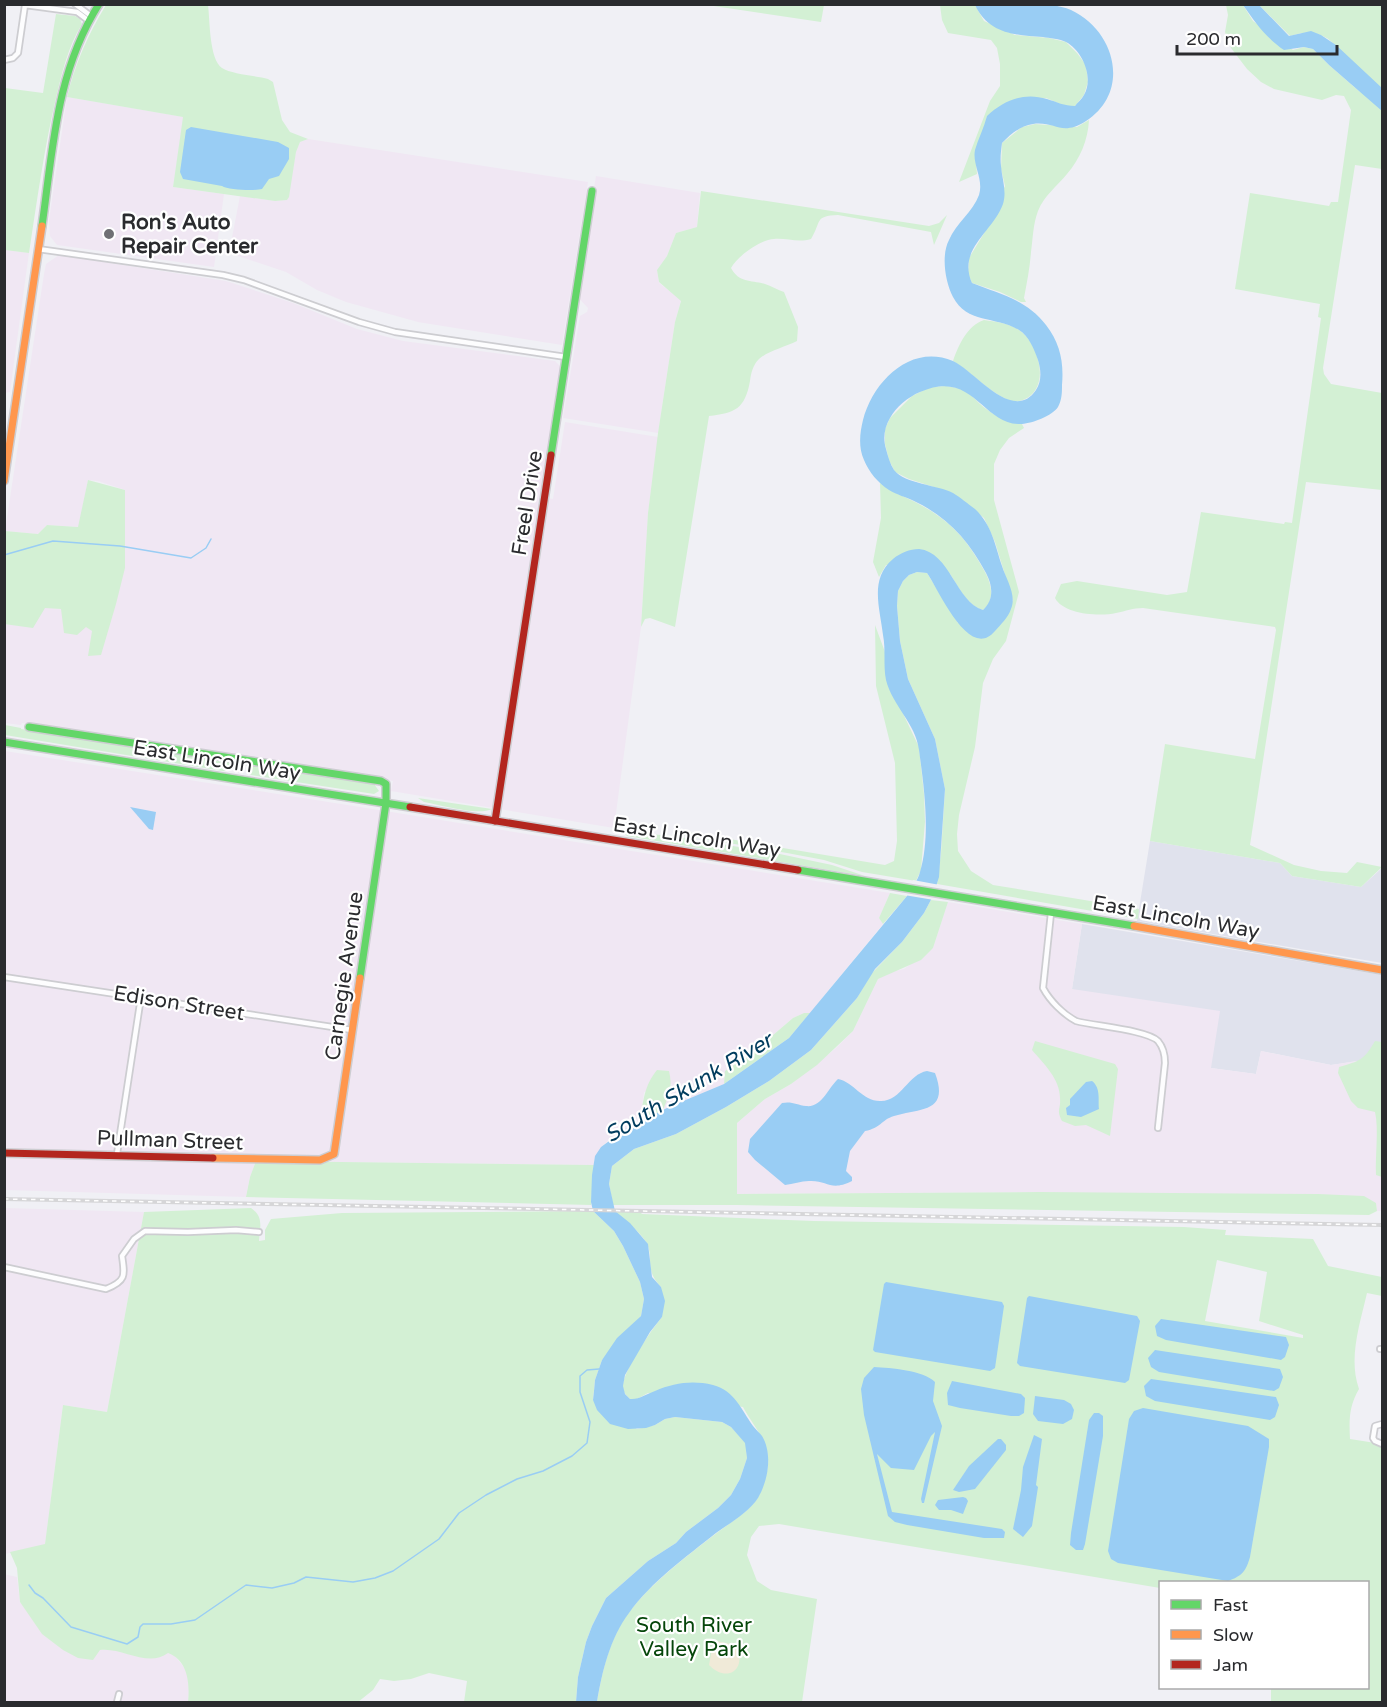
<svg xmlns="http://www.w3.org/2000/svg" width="1387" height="1707" font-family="'Varela Round',sans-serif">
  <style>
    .built { fill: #e0e2ed }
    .industrial { fill: #f0e7f3 }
    .green { fill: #d3f0d4; fill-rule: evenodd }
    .sand { fill: #f0ead8 }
    .water { fill: #99cdf4 }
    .pier { fill: #f0f0f5 }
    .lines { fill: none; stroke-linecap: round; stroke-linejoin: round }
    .stream { stroke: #99cdf4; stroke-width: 1.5 }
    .street-casing { stroke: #cdcdd1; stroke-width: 8 }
    .fast-casing { stroke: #cdcdd1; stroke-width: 10 }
    .slow-casing { stroke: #cdcdd1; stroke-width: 10 }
    .jam-casing { stroke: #cdcdd1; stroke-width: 10 }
    .street { stroke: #fdfdfe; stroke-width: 4.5 }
    .fast { stroke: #63d668; stroke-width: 7 }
    .slow { stroke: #ff974d; stroke-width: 7 }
    .jam { stroke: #b3261e; stroke-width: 7 }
    .rail-casing { stroke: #d6d6d8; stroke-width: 4 }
    .rail { stroke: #fff; stroke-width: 1.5; stroke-dasharray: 4.5; stroke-linecap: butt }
    .poi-dot { fill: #6f7074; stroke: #fff; stroke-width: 2 }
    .labels { text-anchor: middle; stroke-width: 4.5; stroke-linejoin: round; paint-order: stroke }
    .poi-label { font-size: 21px; font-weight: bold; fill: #2a2b2e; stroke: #fff; text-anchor: start }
    .street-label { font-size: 21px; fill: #2a2b2e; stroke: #fff }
    .park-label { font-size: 21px; fill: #05460a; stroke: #fff }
    .water-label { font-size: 22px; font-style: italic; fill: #003c5e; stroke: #fff }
  </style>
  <rect width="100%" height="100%" fill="#f0f0f5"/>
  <g class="built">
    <path d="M1150,841L1280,863L1292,876L1361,887L1382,868V963L1137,921Z"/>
    <path d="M1082,924L1382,975V1063L1364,1060L1331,1065L1261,1051L1256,1074L1211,1068L1072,989Z"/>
  </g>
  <g class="industrial">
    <path d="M67,97L184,117L173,187L224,194L214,267L57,245L50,236L49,220Z"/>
    <path d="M308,139L588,182L562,345L418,322L346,302L317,290L286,272L229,253L240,196L275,201L287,200L296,152L300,142Z"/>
    <path d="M596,176L700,193L697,227L676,233L667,256L657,270L659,283L681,300L675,322L658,433L563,418L580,316L587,312L588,308L576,295Z"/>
    <path d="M5,250L29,253L10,392L5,393Z"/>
    <path d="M59,255L226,281L293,303L357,329L403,341L555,361L561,367L542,497L553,499L565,422L658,437L648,513L641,627L614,828L391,791L393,781L22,723L21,725L5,723L4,624L32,627L45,607L62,609L92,631L125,568V490L98,481L88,480L79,527L47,525L38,534L5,531L44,274L46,264Z"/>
    <path d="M5,751L379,810L890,893L879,918L883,924L810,1013H804L793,1018L752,1053L725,1071L724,1084L663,1110L672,1084L644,1092L640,1122L615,1135L601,1147L594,1160V1165L256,1161L250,1177L246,1197L5,1190Z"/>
    <path d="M948,902L1082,924L1072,989L1220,1011L1211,1068L1256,1074L1261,1051L1331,1065L1364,1060L1382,1063V1211H1377L1376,1203L1039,1192L737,1194V1123L765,1099L791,1084L835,1049L853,1031L878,979L891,972L904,969L933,948Z"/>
    <path d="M5,1208L144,1212L107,1412L63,1405L45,1545L5,1554Z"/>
    <path d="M4,1574L17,1577L20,1603L100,1650L111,1649L128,1654L168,1653L174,1655L187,1671L189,1691L188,1702H5Z"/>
  </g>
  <g class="green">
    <path d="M106,5H208C210,20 209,59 222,68C231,74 257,76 268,79L273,82L282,120L290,132L308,139L300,142L296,152L289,197L287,200L275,201L173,187L183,117L67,97C75,64 88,34 106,5Z"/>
    <path d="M707,5H824L821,22Z"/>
    <path d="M940,5H975L984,21L1015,35L1049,38L1066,42L1077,53L1086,65L1088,82L1084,95L1075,106H1065L1046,98L987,116L985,128L975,152L977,174L959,182L990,101L1000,86V64L997,48L991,40L948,33L942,20Z"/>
    <path d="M1226,5H1243L1253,21L1293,50L1304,47L1313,49L1329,65L1360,92C1349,67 1338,30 1304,33C1299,33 1295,35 1290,36L1259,5H1382V169L1355,165L1323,368L1324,374L1331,384L1382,393V490L1306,482L1250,845L1294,865L1321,871L1347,873L1357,862L1382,867L1361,887L1292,876L1280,863L1150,841L1165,744L1255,759L1276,630L1275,627L1143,608C1133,608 1126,611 1116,613C1099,617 1063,614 1055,598L1061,584L1077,581L1167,595L1187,592L1201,512L1284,524L1285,522L1292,523L1321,318L1318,317L1320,304L1235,289L1250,193L1329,206L1331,202H1338L1351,110L1344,96L1336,95L1322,100L1274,89L1261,82L1247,69L1231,48L1225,32L1228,15Z"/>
    <path d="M56,14L75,16L80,19L82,24C68,47 62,72 56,98C44,149 37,201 29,253L5,250V88L43,93Z"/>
    <path d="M1089,120C1088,140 1080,159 1067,174C1057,186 1044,196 1038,211C1033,224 1033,238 1031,252C1030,267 1027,282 1024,298L1026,302H1021L1000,292L972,283L968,274L969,258L986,230L1005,186L1001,169L1002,143L1022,127L1035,124L1077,127Z"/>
    <path d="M701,191L929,226L939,223L947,215L934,245L931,232L838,215C814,216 822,221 811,239C798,243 787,238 774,239C759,240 738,256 731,268C739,283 751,280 765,284C771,286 778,290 784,292L798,327L797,341C785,347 768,351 759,359C753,365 751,373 750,381C745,409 735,413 709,416L675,627L650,618L645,619L641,627L648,513L658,433L675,322L681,301L659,282L657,270L667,256L676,233L697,227Z"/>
    <path d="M984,320C996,322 1009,323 1019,330C1039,343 1052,389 1023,400C1018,402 1012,402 1006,399C987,390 971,372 953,361C959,344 967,326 984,320Z"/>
    <path d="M946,386C950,387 956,387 960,389C968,391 973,397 979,403C991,414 1006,422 1022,424L1024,428L1009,438L1000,450L994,464V500L1019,592L1006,641L993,659L983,683L975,747L959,815L957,834L958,851L971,871L993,885L1139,909L1138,919L937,884L941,853L945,789L935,739L908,679L900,641L897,606L898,591L903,581L909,575L917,572L927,573L958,623L1013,601L995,542L984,518L952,493L909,479L895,472L889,460L885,444V429L890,418L912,396L930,387Z"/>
    <path d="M88,480L125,490V568L116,604L101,655L88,656L92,631L86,627L77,635L64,633L61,609L45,608L33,628L4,624L5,531L38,534L47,525L78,527Z"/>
    <path d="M880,483C891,492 904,496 917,503C951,521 967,539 985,572C992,585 995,600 983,610C966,605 959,587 950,574L886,565L879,577L873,562L881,518Z"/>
    <path d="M875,625L885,652L887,680L919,747L924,794L925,822L921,870L916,881L862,872L824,860L787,853L675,834V830L885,865L894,861L897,841L895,763L876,686Z"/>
    <path d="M5,725L21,728V729L230,761L233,769L230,771H223L5,735Z"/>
    <path d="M252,765L374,784L379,791L374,794L251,775L247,773L246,769Z"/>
    <path d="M418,798L492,809C478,816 441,805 424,802Z"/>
    <path d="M623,832L674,836L775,853L832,865L865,876L627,836Z"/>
    <path d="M890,893L907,896L883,924L879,918Z"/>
    <path d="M931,900L948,902L933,948L921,960L878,979L853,1031L817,1065L791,1084L765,1099L737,1123V1194L1039,1192L1318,1194L1364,1196L1376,1203L1377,1211L1369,1215L737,1205H613L609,1184L612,1166L634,1149L676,1134L726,1107L769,1081L811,1050L857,998L871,974L902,942L924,913Z"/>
    <path d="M804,1013H810L789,1038L724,1084L725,1071L752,1053L793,1018Z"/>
    <path d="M1035,1041L1115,1064L1118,1069L1110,1136L1086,1125L1075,1126L1062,1121C1056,1109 1061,1110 1060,1098C1060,1079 1044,1064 1032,1050Z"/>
    <path d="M1375,1041L1382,1042V1177L1376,1175C1375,1156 1379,1129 1375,1112L1358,1108L1351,1101L1338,1073L1339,1067C1360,1061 1364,1060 1375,1041Z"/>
    <path d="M657,1070L669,1071C673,1087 669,1095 663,1110L640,1122C643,1102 644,1086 657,1070Z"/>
    <path d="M256,1161L594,1165L591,1205L246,1197L250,1177Z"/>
    <path d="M251,1208C264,1217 260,1227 259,1241L265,1240V1230L271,1219L342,1213L593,1211L614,1231L623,1246L640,1282L644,1299L641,1316L602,1360L595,1380L593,1400L637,1429L655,1425L665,1419L675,1417L722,1422L731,1427L746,1443L747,1458L740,1479L731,1495L718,1508L686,1532L676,1543L648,1561L606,1598L592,1626L586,1642L578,1677L576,1702H464L467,1681L429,1673L411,1679L394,1681L380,1679L373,1690L358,1702H188C190,1684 188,1660 168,1653C148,1668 122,1647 100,1650L93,1660L78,1658L63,1650L42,1634L20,1602L17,1568L10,1552L45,1544L63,1405L107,1412L144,1212Z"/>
    <path d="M615,1212H640L642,1214L814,1221L1184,1227L1226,1230L1225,1235L1313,1239L1328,1266L1382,1277V1296L1367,1293C1360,1324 1348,1358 1359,1389C1349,1406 1349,1420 1350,1439L1382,1444V1702H1271V1688H1368V1582H1160V1588L779,1524L759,1526L751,1537L747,1555L757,1581L771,1590L817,1599L802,1702H597C602,1672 610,1637 629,1612C653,1581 687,1556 718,1532C731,1522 747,1513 757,1499C762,1491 767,1475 768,1465C770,1442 753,1426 743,1407L648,1393L637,1399H630C626,1395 623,1392 623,1387C622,1372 652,1329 662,1317L661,1287C643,1268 655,1257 646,1242C638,1229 625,1222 615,1212ZM1217,1260L1267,1272L1259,1321L1303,1335V1338L1205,1321Z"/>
  </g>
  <path class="sand" d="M716,1641L736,1645C748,1669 727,1684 709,1665L713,1643Z"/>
  <g class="water">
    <path d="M975,5C1000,5 1049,0 1071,10C1116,31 1131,92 1086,121C1061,137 1056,121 1033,124C1020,126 1011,134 1002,143C1001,151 1000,158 1001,166C1002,179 1007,191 1003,204C993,232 957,249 972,283C1000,294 1027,300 1046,325C1060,343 1064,362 1062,385C1062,392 1062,400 1058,407C1052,416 1033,423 1022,424C982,426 974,368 920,392C908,397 896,407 890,418C884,428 883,439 886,449C888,456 890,464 894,470C905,484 938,485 953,493C960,497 968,504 975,509C992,525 995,545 1002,566C1006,579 1017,595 1011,609C1008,618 1001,624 995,631C969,662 939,590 927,573L917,572L909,575L903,581L898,591L897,606L900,641L908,679L935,739L945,789L939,877L933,896L924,913L902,942L875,969L857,998L811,1050L769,1081L726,1107L676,1134L634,1149L612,1166L609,1184L615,1211L630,1223L648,1244L652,1277L661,1287L665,1301L662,1317L650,1332L625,1375L623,1386L625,1394L630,1399C639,1400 646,1394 655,1391C674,1383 692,1380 713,1385C735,1391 741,1409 753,1426C756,1430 760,1433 762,1436C773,1454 768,1481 758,1498C749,1512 730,1523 716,1533C686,1557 652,1581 629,1613C610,1638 602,1672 597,1702H576L578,1677L586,1642L592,1626L606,1598L648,1561L676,1543L686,1532L718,1508L731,1495L740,1479L747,1458L745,1443L731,1427L722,1422L675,1417L665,1419L655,1425L646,1428L628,1429L610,1424L597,1410L593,1400L594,1391L595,1380L602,1360L617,1338L641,1316L644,1299L640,1282L623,1246L614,1231L593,1211L591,1202L592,1175L595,1156L601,1147L627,1128L669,1107L724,1084L789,1038L907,896C912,888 918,880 920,872C931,835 924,787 919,750C916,724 892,705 886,680C883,665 886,650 883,635C880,608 869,579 893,559C900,553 910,549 919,549C950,552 956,602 983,610C994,600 993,586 986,573C969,541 948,517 914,501C906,497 897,495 889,490C878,483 869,472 864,460C858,447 860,432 863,420C873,381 911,343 953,361C975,371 1013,424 1036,390C1042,381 1041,370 1038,360C1034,349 1029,336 1019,330C996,316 967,324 953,297C945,282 941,255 949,240C956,223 973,212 979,195C984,179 972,165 975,150C978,139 984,128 987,116C1004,100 1024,92 1047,99C1057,102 1064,106 1075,106C1077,103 1082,99 1084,95C1094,78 1083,51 1066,42C1060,39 1049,38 1043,37C1014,35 989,34 975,5Z"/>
    <path d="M1243,5H1259L1289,36L1311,31L1321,35L1336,45L1382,88V111L1329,65L1313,49L1304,47L1284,50C1266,38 1255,22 1243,5Z"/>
    <path d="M191,127L278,142L289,148V159L279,176L269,179L262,189C255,191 228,190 222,186L183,179L180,172L186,130Z"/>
    <path d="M130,807L156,812L153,830L149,829Z"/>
    <path d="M927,1071L935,1073C950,1113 920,1108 894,1116C881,1120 881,1128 865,1131L850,1151L846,1171L852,1177V1181C830,1192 828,1180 809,1181C801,1181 793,1184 785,1185L755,1160L748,1152L750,1139L782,1103C792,1101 797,1105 806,1106C822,1108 828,1088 838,1079C854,1082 862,1101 880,1101C901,1102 908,1074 927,1071Z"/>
    <path d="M1092,1081C1101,1088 1098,1100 1099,1109L1081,1117L1067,1115L1066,1108L1070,1105V1099L1086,1082Z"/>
    <path d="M886,1282L1002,1302L1004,1306L995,1368L990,1371L875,1352L873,1350L884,1284Z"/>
    <path d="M1029,1296L1137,1316L1140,1321L1129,1380L1125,1383L1020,1366L1017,1363L1027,1298Z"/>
    <path d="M1161,1319L1286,1337L1289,1345L1285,1357L1281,1360L1166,1340L1157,1336L1155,1326Z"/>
    <path d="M1155,1350L1280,1369L1283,1377L1279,1388L1274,1391L1159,1372L1151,1367L1148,1358Z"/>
    <path d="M874,1367C891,1368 923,1370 935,1382L933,1401L942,1426L924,1503H922L921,1499L935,1432L931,1436L914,1470L891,1468L877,1454L892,1512L1002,1529L1005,1532L1004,1538H984L907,1525L895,1522L888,1516L864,1415L861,1389L864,1378Z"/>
    <path d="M1151,1379L1276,1397L1279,1405L1275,1417L1270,1420L1155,1401L1146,1396L1144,1386Z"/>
    <path d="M952,1381L1021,1394L1025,1398L1024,1413L1019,1416H1011L960,1408L948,1405L947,1393Z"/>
    <path d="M1035,1396L1064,1400L1071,1404L1074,1410L1072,1419L1063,1424L1038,1421L1033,1414Z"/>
    <path d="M1143,1408L1248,1426L1269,1439V1447L1250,1557C1246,1571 1242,1576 1228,1581L1118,1563L1111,1559L1108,1551L1129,1419L1134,1411Z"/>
    <path d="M1094,1413H1099L1103,1416V1436L1085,1544L1083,1550H1076L1070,1545L1071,1533L1089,1420Z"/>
    <path d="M1034,1435L1042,1439L1036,1485L1038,1487L1032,1526L1023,1537L1013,1529L1021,1490L1023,1467Z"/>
    <path d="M998,1439H1001L1006,1445V1450L975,1489L959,1492L953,1490L969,1466Z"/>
    <path d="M963,1497L966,1498L968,1501L963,1514L951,1510H939L935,1505L938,1500Z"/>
  </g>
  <path class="pier" d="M913,880L940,885L934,900L904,895Z"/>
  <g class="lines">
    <g class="stream">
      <path d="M4,555L53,541L120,546L191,558L206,548L211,539"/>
      <path d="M29,1585L35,1593L43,1598L71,1627L127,1644L138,1637L140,1627L143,1624H171L195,1620L246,1585L272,1588L294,1583L306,1577L353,1582L375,1578L393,1571L439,1539L459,1513L486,1495L517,1479L543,1471L572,1456L587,1443L590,1422L580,1392V1376L587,1370L599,1369"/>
    </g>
    <g class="street-casing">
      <g id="street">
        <path d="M75,4L91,16"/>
        <path d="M4,60L13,58L18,53L25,5L77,12L89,21"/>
        <path d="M38,249L223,275L244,280L359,322L395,332L566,357"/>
        <path d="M1051,913L1043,988C1050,1001 1063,1014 1076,1021C1094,1026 1147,1030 1158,1041C1163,1047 1165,1055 1165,1063L1158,1128"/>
        <path d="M4,977L352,1030"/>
        <path d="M117,1154L141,997"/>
        <path d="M4,1267L106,1289C126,1281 125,1276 122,1256L134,1239L145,1231L188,1232L236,1230L259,1232"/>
        <path d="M1380,1349H1382"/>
        <path d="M1382,1424L1375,1426L1373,1438L1375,1441L1382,1444"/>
        <path d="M117,1702L119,1694"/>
      </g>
    </g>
    <g class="fast-casing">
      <g id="fast">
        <path d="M42,226C53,148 56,72 99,4"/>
        <path d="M551,455L592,191"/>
        <path d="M29,727L381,781L386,784V803L360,978"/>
        <path d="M4,742L410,807"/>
        <path d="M798,870L1134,926"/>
      </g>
    </g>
    <g class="slow-casing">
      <g id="slow">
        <path d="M4,481L42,226"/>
        <path d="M1134,926L1382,970"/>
        <path d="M213,1158L320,1160L334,1154L360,978"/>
      </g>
    </g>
    <g class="jam-casing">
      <g id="jam">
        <path d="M410,807L798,870"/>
        <path d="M495,821L551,455"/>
        <path d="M4,1153L213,1158"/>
      </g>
    </g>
    <use href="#street" class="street"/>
    <use href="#fast" class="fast"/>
    <use href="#slow" class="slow"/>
    <use href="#jam" class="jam"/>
    <g class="rail-casing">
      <path id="rail" d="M4,1199L1382,1225"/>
    </g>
    <use href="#rail" class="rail"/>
  </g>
  <circle class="poi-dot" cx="109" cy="234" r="6"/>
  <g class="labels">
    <g class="poi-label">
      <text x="121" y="229">Ron's Auto<tspan x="121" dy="24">Repair Center</tspan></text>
    </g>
    <g class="street-label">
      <text transform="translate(527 503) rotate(-81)" y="7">Freel Drive</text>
      <text transform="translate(217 760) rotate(9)" y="7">East Lincoln Way</text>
      <text transform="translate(697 837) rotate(9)" y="7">East Lincoln Way</text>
      <text transform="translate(1176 917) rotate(10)" y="7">East Lincoln Way</text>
      <text transform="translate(344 976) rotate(-82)" y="7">Carnegie Avenue</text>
      <text transform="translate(179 1003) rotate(9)" y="7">Edison Street</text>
      <text transform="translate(170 1140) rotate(2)" y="7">Pullman Street</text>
    </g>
    <g class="park-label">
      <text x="694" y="1632">South River<tspan x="694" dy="24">Valley Park</tspan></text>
    </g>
    <g class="water-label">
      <text transform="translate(688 1087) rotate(-31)" y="8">South Skunk River</text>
    </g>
  </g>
  <rect width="1387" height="1707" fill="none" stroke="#2a2b2e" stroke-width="12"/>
  <rect x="1159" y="1581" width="210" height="108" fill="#ffffff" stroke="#aaaaab" stroke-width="1.5"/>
  <rect x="1171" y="1600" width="30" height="9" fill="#63d668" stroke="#aaaaab" stroke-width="1.5"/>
  <text x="1213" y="1611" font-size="18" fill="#2a2b2e">Fast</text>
  <rect x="1171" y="1630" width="30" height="9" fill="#ff974d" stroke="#aaaaab" stroke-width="1.5"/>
  <text x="1213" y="1641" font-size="18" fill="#2a2b2e">Slow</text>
  <rect x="1171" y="1660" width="30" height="9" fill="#b3261e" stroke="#aaaaab" stroke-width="1.5"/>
  <text x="1213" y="1671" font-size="18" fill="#2a2b2e">Jam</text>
  <path d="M1177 45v9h160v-9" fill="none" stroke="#2a2b2e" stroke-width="3"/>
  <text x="1186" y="45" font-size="18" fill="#2a2b2e" stroke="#ffffff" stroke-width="4.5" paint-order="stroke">200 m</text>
</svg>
